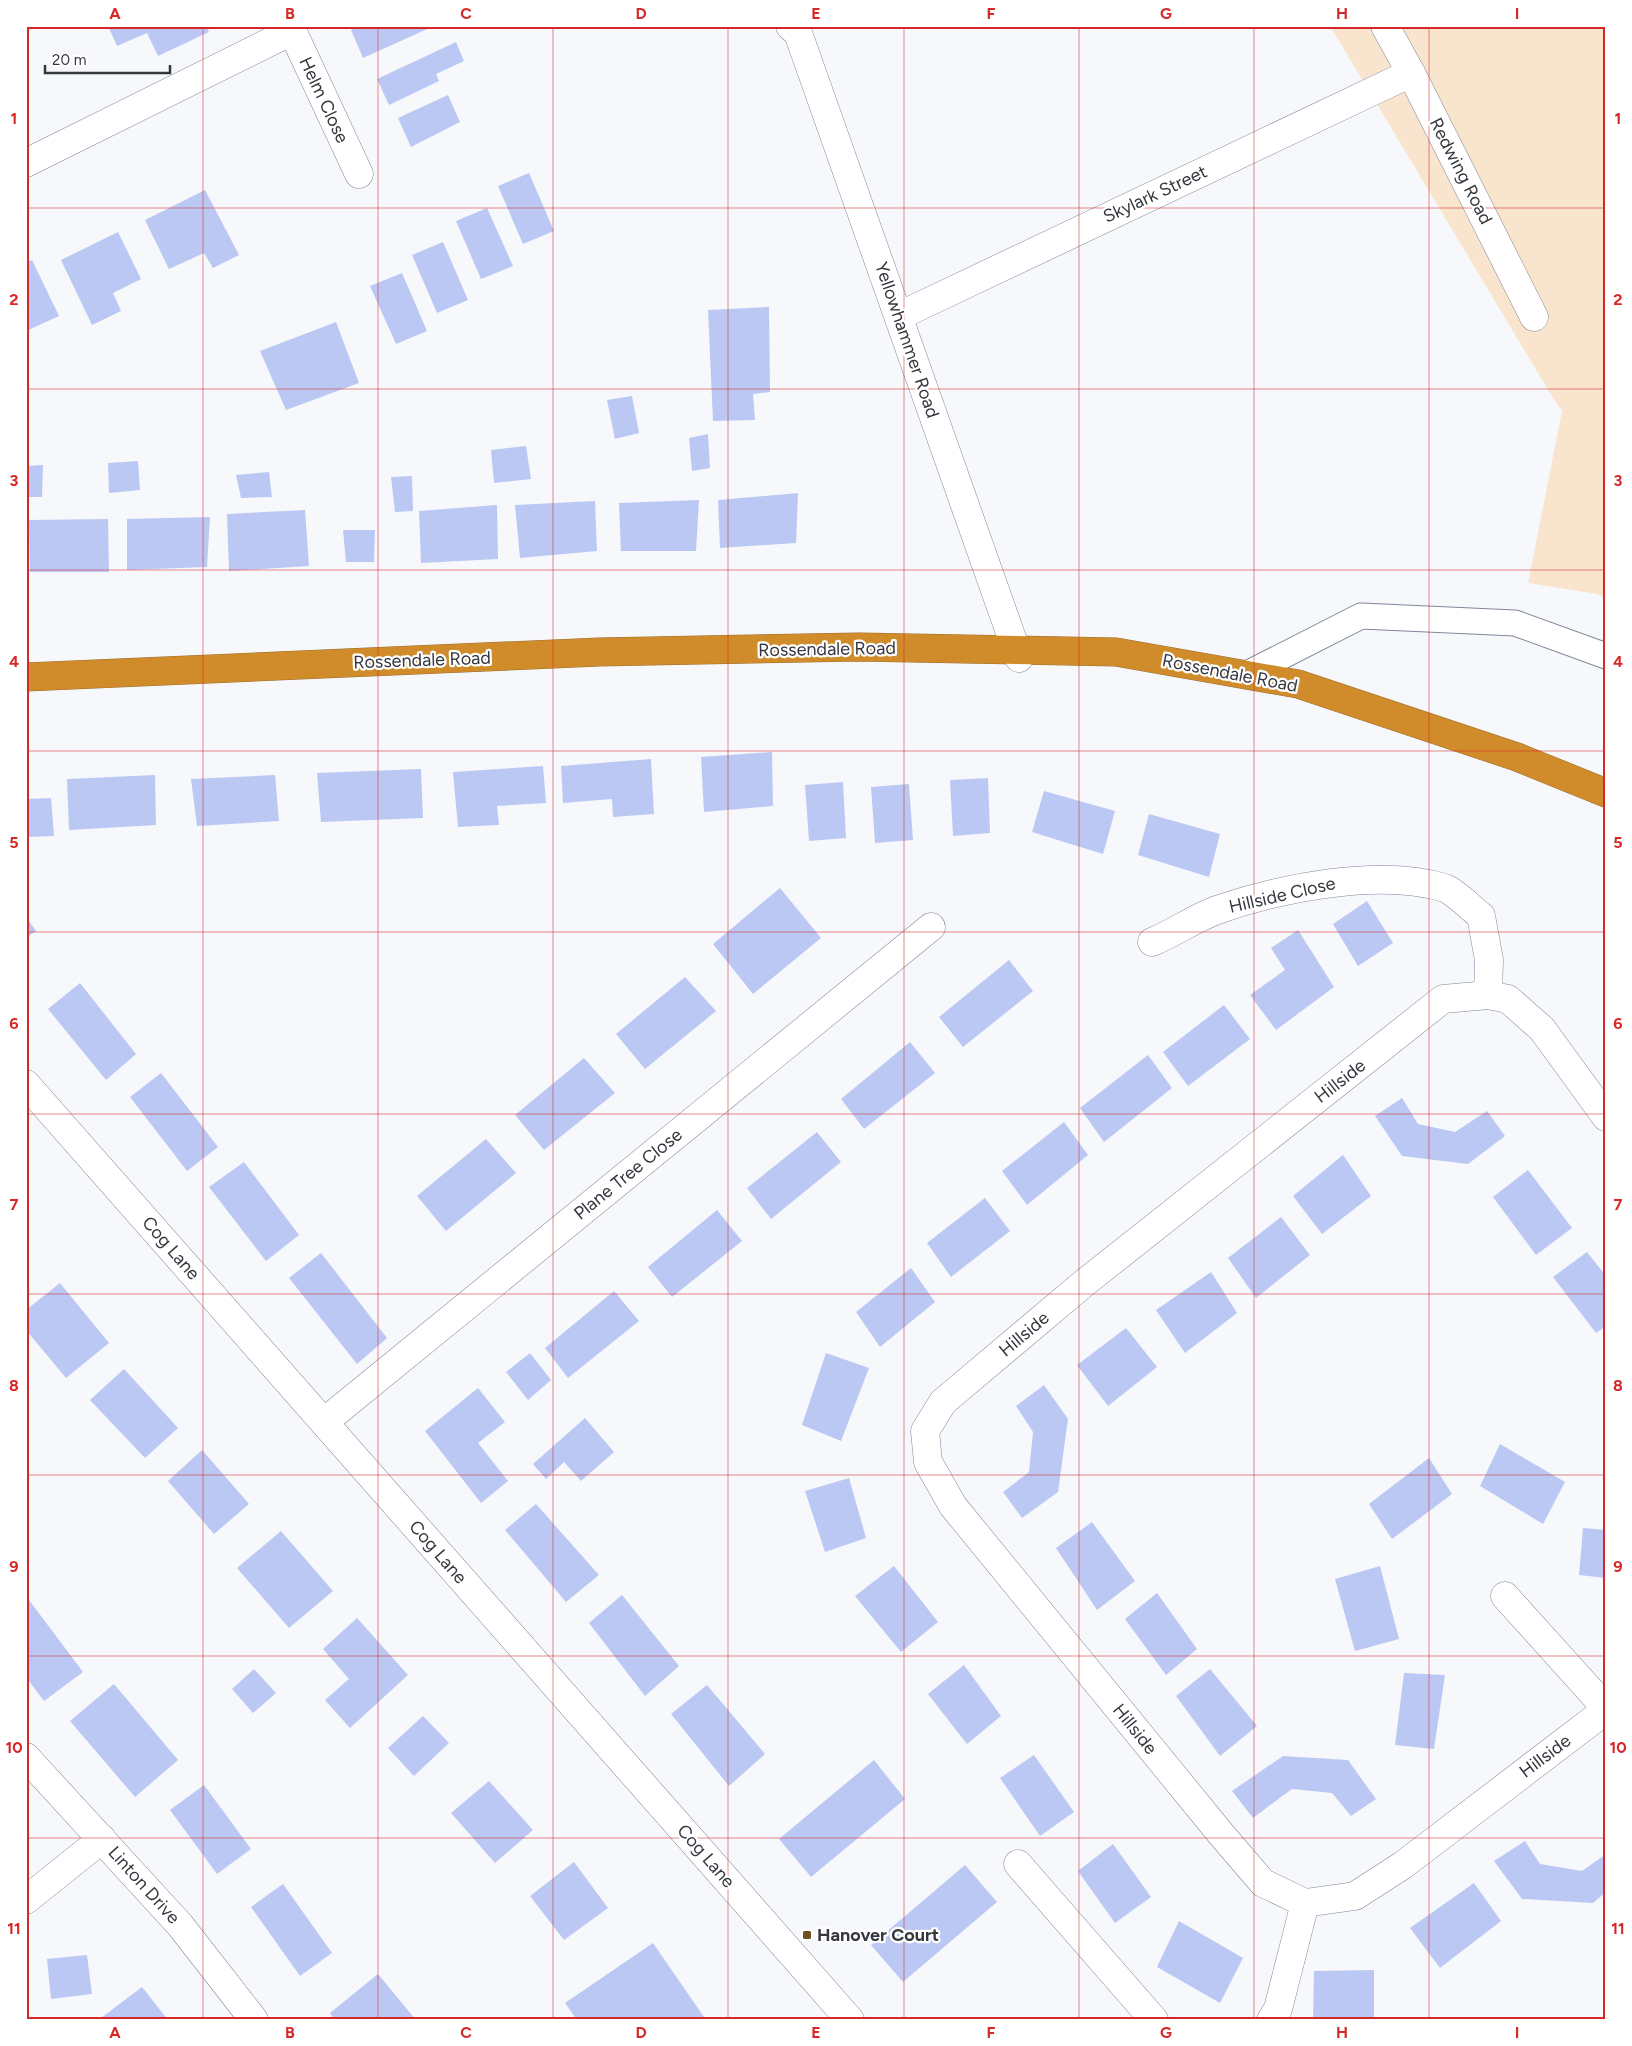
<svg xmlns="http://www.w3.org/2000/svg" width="1632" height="2046" font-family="Figtree,sans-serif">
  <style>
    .green { fill: #f9e5cd }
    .building { fill: #bcc8f4 }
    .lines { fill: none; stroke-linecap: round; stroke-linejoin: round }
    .lane-casing { stroke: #818799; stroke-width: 27 }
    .street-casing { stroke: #818799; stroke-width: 29 }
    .secondary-casing { stroke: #818799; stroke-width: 29 }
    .highway-casing { stroke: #9a6e31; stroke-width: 29 }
    .lane { stroke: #fff; stroke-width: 25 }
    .street { stroke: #fff; stroke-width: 28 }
    .secondary { stroke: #fff; stroke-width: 28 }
    .highway { stroke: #d08c2a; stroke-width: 28 }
    .grid { fill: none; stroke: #d62828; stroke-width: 1; stroke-opacity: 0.55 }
    .poi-dot { fill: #6f4f25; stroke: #fff; stroke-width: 2 }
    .labels { text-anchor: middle; stroke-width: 4.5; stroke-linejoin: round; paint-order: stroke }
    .street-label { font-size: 18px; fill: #35373f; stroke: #fff }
    .poi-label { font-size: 18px; font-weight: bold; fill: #35373f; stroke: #fff; text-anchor: start }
    .neatline { fill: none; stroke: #d62828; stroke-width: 2 }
    .grid-label { font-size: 16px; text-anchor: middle; font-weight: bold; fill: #d62828 }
  </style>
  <rect width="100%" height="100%" fill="#f7f8fc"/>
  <path class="green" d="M1330,26H1606V598L1597,594L1528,583L1562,411L1550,393Z"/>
  <g class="building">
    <path d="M108,26H206L209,32L158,56L147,33L117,46Z"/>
    <path d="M360,26H434L363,58L351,30Z"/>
    <path d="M456,42L464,61L436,74L439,81L389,105L377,79Z"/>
    <path d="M448,95L460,122L411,147L398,118Z"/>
    <path d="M529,173L554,231L523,244L498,186Z"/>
    <path d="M205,190L239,255L213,268L204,253L169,269L145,220Z"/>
    <path d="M487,208L513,266L481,279L456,221Z"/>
    <path d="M118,232L141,279L113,293L121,311L92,325L61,260Z"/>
    <path d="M443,242L468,300L437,313L412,255Z"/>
    <path d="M32,260L59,316L26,331V263Z"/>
    <path d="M402,273L427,331L396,344L370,286Z"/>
    <path d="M769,307L770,392L753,394L755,420L713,421L708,310Z"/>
    <path d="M336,322L359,383L286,410L260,351Z"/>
    <path d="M632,396L639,433L615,439L607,400Z"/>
    <path d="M708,434L710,468L692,471L689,438Z"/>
    <path d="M526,446L531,479L494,483L491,450Z"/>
    <path d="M138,461L140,490L109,493L108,463Z"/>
    <path d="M43,465L42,497H26V466Z"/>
    <path d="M269,472L272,497L241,498L236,475Z"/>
    <path d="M412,476L413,511L395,512L391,477Z"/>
    <path d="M798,493L796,543L720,548L718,500Z"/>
    <path d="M699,500L696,551H621L619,503Z"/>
    <path d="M595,501L597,551L520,558L515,505Z"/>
    <path d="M497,505L498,559L421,563L419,511Z"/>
    <path d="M305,510L309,566L229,571L227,514Z"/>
    <path d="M210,517L207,567L127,570V519Z"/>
    <path d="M108,519L109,572H30L29,520Z"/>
    <path d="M343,530H375L374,562H346Z"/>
    <path d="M772,752L773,806L704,812L701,757Z"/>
    <path d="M651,759L654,814L613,817L612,799L563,803L561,766Z"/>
    <path d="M543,766L546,803L497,806L499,825L458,827L453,772Z"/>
    <path d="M421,769L423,818L321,822L317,773Z"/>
    <path d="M155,775L156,825L69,830L67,779Z"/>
    <path d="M275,775L279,821L197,826L191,779Z"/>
    <path d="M988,778L990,833L953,836L950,780Z"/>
    <path d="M843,782L846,838L809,841L805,785Z"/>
    <path d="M909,784L913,840L875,843L871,787Z"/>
    <path d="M1044,791L1115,811L1103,854L1032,832Z"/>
    <path d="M51,798L54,836L26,837V799Z"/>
    <path d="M1149,814L1220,834L1209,877L1138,855Z"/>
    <path d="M780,888L821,938L753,994L713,944Z"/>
    <path d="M1367,901L1393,943L1358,966L1333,924Z"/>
    <path d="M26,917L36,931L26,938Z"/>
    <path d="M1298,930L1334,987L1276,1030L1250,995L1285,970L1271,948Z"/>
    <path d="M1009,960L1033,991L963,1047L939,1017Z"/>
    <path d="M685,977L716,1011L645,1069L616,1034Z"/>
    <path d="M80,983L136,1054L106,1080L48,1009Z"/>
    <path d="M1224,1005L1250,1039L1188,1086L1163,1052Z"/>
    <path d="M910,1042L935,1073L864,1129L841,1099Z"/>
    <path d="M1148,1055L1172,1088L1104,1142L1080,1108Z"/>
    <path d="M584,1058L615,1093L544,1150L515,1115Z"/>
    <path d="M161,1073L218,1147L187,1171L130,1097Z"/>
    <path d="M1402,1098L1418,1124L1455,1132L1487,1111L1505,1136L1468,1164L1402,1156L1375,1116Z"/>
    <path d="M1064,1122L1088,1155L1027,1205L1002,1171Z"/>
    <path d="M817,1132L841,1162L771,1219L747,1188Z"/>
    <path d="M486,1139L516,1173L446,1231L417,1196Z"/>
    <path d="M1343,1155L1371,1196L1322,1234L1293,1196Z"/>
    <path d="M244,1162L299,1235L266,1261L209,1187Z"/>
    <path d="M1528,1170L1572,1228L1536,1255L1493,1197Z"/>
    <path d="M985,1198L1010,1231L951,1277L927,1243Z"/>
    <path d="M717,1210L742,1241L672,1297L648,1267Z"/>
    <path d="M1281,1217L1310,1255L1256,1298L1228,1258Z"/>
    <path d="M1587,1252L1606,1276V1326L1596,1333L1553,1277Z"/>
    <path d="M321,1253L387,1338L357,1364L289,1278Z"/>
    <path d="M911,1268L935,1302L880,1347L856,1312Z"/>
    <path d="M1211,1272L1237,1313L1185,1353L1156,1310Z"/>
    <path d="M60,1283L109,1343L66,1378L26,1330V1310Z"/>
    <path d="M614,1291L639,1321L568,1378L545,1348Z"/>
    <path d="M1126,1328L1157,1367L1108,1406L1077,1365Z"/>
    <path d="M530,1353L551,1380L528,1400L506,1372Z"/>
    <path d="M826,1353L869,1368L841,1441L802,1425Z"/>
    <path d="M124,1369L178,1428L145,1458L90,1400Z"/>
    <path d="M1044,1385L1068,1419L1058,1492L1022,1518L1003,1492L1029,1472L1033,1432L1016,1406Z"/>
    <path d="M478,1388L505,1422L478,1443L508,1481L481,1503L425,1431Z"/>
    <path d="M585,1418L614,1452L581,1481L564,1462L546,1479L533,1464Z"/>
    <path d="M1500,1444L1565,1482L1543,1524L1480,1486Z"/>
    <path d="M202,1450L249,1504L214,1534L168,1481Z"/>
    <path d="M1429,1458L1452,1494L1392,1539L1369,1504Z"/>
    <path d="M849,1478L866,1538L825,1552L805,1491Z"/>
    <path d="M536,1504L599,1575L566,1602L505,1530Z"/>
    <path d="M1092,1522L1135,1581L1097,1610L1056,1548Z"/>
    <path d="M1583,1528L1606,1530V1578L1579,1575Z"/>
    <path d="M281,1531L333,1591L289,1628L237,1568Z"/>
    <path d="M894,1566L938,1622L901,1652L855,1596Z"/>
    <path d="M1380,1566L1399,1639L1355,1651L1335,1579Z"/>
    <path d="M1157,1593L1197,1649L1166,1675L1125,1619Z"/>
    <path d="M622,1595L679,1666L645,1696L589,1623Z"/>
    <path d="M26,1596L83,1672L44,1701L26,1677Z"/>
    <path d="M357,1618L408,1675L350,1728L325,1700L349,1679L323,1649Z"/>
    <path d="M964,1665L1001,1716L967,1744L928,1694Z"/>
    <path d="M254,1669L276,1693L253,1713L232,1689Z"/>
    <path d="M1210,1669L1257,1726L1220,1756L1176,1696Z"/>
    <path d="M1404,1673L1445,1675L1434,1749L1395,1745Z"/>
    <path d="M114,1684L178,1760L135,1797L70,1721Z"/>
    <path d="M707,1685L765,1754L729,1786L671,1714Z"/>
    <path d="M423,1716L449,1743L414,1776L388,1748Z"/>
    <path d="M1034,1755L1074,1812L1040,1836L1000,1778Z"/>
    <path d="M1283,1756L1348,1760L1376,1799L1351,1816L1332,1793L1292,1789L1253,1818L1232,1791Z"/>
    <path d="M874,1760L905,1799L811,1877L779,1839Z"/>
    <path d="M489,1781L533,1830L495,1863L451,1813Z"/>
    <path d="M204,1785L251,1849L217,1874L170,1810Z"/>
    <path d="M1525,1841L1540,1864L1582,1871L1606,1854V1892L1593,1903L1522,1899L1494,1861Z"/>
    <path d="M1113,1844L1151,1897L1115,1923L1078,1871Z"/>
    <path d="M574,1862L608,1908L564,1940L530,1896Z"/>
    <path d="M965,1865L997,1902L903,1982L871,1945Z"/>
    <path d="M1474,1883L1501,1921L1440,1968L1410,1928Z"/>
    <path d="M283,1884L332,1953L300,1976L251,1907Z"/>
    <path d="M1179,1921L1243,1958L1220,2003L1157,1967Z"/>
    <path d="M653,1943L706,2020H577L565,2003Z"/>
    <path d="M87,1955L92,1994L51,1999L47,1959Z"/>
    <path d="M1374,1970V2019H1313L1314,1971Z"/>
    <path d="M378,1974L416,2020H335L330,2013Z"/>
    <path d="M142,1987L168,2020H102L101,2018Z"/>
  </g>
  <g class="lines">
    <g class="lane-casing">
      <path id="lane" d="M1245,675L1361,616L1515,623L1606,656"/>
    </g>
    <g class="street-casing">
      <g id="street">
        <path d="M290,26L359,174"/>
        <path d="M790,26L798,33L1019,658"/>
        <path d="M1385,26L1411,73L1534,317"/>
        <path d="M26,163L292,31"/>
        <path d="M899,316L1411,73"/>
        <path d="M1152,942C1174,933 1195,918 1217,910C1280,888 1380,868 1445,888C1455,892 1472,909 1481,916L1489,960L1488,995"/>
        <path d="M1606,1117L1542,1029L1508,999L1488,995L1443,999L1083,1284L943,1402L925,1431L928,1462L953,1506L1221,1834L1263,1883L1305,1903L1355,1896L1403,1865L1606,1710"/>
        <path d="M324,1422L931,927"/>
        <path d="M1505,1596L1606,1708"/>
        <path d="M26,1757L180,1925L254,2020"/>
        <path d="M1018,1864L1154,2020"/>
        <path d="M26,1900L102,1839"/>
        <path d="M1271,2020L1278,2009L1305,1903"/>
      </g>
    </g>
    <g class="secondary-casing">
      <path id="secondary" d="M26,1084L850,2020"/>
    </g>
    <g class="highway-casing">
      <path id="highway" d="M26,677L599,652L859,647L1116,652L1298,684L1517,757L1606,793"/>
    </g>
    <use href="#lane" class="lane"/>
    <use href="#street" class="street"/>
    <use href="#secondary" class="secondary"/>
    <use href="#highway" class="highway"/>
  </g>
  <path class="grid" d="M203,26V2020M378,26V2020M553,26V2020M728,26V2020M904,26V2020M1079,26V2020M1254,26V2020M1429,26V2020M26,208H1606M26,389H1606M26,570H1606M26,751H1606M26,932H1606M26,1114H1606M26,1294H1606M26,1475H1606M26,1656H1606M26,1838H1606"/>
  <rect class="poi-dot" x="802" y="1930" width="10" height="10" rx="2.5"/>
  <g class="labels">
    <g class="street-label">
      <text transform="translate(324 100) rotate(65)" y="6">Helm Close</text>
      <text transform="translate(1461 171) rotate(63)" y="6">Redwing Road</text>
      <text transform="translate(1155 194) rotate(-25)" y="6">Skylark Street</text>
      <text transform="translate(907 340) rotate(71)" y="6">Yellowhammer Road</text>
      <text transform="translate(827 649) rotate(-1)" y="6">Rossendale Road</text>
      <text transform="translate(422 660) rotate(-2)" y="6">Rossendale Road</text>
      <text transform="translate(1230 673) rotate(11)" y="6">Rossendale Road</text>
      <text transform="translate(1282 895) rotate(-13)" y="6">Hillside Close</text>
      <text transform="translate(1340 1081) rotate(-38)" y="6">Hillside</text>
      <text transform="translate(628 1174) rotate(-39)" y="6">Plane Tree Close</text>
      <text transform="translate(171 1248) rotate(49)" y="6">Cog Lane</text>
      <text transform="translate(1024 1334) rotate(-40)" y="6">Hillside</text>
      <text transform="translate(438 1552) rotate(49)" y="6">Cog Lane</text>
      <text transform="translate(1135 1729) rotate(51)" y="6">Hillside</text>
      <text transform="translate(1545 1756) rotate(-37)" y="6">Hillside</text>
      <text transform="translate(706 1856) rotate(49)" y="6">Cog Lane</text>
      <text transform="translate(144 1885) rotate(48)" y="6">Linton Drive</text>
    </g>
    <g class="poi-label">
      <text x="817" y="1941">Hanover Court</text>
    </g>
  </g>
  <rect width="1632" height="2046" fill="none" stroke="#ffffff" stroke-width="55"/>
  <path d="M45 65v8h125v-8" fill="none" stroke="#35373f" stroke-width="2.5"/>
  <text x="52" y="65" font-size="15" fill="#35373f" stroke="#ffffff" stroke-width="4" paint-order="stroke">20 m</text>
  <rect x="28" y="28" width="1576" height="1990" class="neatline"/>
  <g class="grid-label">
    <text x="115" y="19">A</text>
    <text x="290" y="19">B</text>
    <text x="466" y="19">C</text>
    <text x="641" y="19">D</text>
    <text x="816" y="19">E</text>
    <text x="991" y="19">F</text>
    <text x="1166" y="19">G</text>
    <text x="1342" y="19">H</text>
    <text x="1517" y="19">I</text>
    <text x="14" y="124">1</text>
    <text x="1618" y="124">1</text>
    <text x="14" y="305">2</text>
    <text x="1618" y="305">2</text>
    <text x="14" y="486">3</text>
    <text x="1618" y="486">3</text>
    <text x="14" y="667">4</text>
    <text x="1618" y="667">4</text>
    <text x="14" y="848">5</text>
    <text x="1618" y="848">5</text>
    <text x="14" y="1029">6</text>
    <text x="1618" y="1029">6</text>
    <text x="14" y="1210">7</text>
    <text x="1618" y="1210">7</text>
    <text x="14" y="1391">8</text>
    <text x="1618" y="1391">8</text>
    <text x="14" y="1572">9</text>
    <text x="1618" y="1572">9</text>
    <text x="14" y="1753">10</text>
    <text x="1618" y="1753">10</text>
    <text x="14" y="1934">11</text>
    <text x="1618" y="1934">11</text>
    <text x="115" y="2038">A</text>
    <text x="290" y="2038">B</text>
    <text x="466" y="2038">C</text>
    <text x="641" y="2038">D</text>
    <text x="816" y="2038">E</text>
    <text x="991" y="2038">F</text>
    <text x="1166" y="2038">G</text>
    <text x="1342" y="2038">H</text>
    <text x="1517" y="2038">I</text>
  </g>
</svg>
